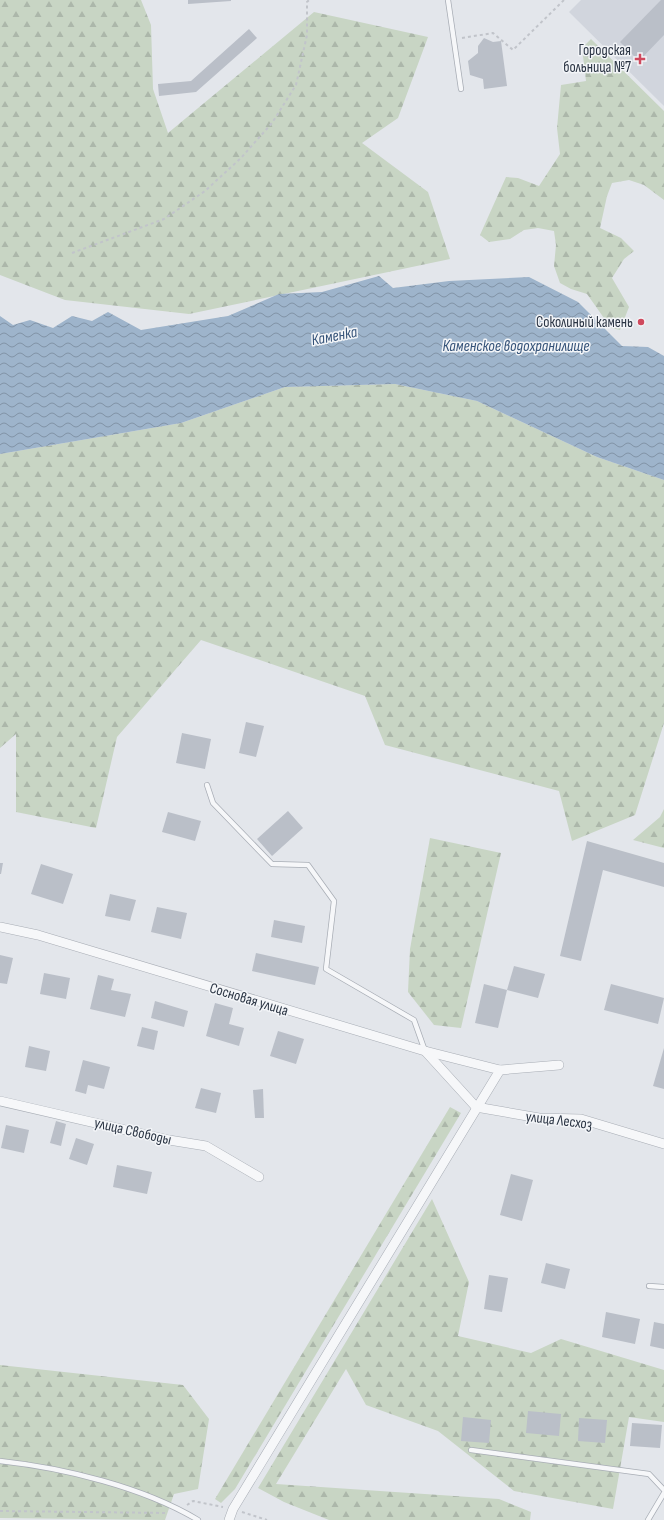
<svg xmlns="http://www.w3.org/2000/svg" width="664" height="1520" font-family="'Sofia Sans Condensed',sans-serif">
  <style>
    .built { fill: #d1d5dd }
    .forest { fill: url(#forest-firs) }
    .water { fill: url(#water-waves) }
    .building { fill: #babfc8 }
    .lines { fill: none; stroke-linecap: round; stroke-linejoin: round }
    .service-casing { stroke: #a8adb5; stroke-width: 6 }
    .minor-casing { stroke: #a8adb5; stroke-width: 10 }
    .path { stroke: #c1c4ca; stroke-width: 2; stroke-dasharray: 3 3; stroke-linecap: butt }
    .service { stroke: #f6f7f9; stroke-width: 4.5 }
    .minor { stroke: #f6f7f9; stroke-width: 9 }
    .poi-dot { fill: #cf495d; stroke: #f3f5f8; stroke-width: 1.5 }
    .labels { text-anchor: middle; stroke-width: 3; stroke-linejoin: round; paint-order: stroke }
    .poi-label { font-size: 15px; fill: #2a3443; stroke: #f3f5f8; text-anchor: end }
    .street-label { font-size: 15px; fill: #2a3443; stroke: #f3f5f8 }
    .water-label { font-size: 16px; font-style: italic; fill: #345278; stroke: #f3f5f8 }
  </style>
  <defs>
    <pattern id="forest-firs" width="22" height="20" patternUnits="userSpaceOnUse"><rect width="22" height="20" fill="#c8d5c4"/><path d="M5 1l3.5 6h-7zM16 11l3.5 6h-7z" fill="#acb7aa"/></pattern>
    <pattern id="water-waves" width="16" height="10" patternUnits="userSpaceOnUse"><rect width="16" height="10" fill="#9eb4cb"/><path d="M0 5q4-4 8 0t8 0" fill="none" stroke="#8193a6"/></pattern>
  </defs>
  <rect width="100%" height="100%" fill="#e3e6eb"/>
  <path class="built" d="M581,0H664V106L569,12Z"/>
  <g class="forest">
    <path d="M0,0H141L151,25L153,89L168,133L314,12L428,37L398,118L362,143L428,192L450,259L189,314L65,300L0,275Z"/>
    <path d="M591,39L664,111V200L644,185L629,180L612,183L607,196L600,228L621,238L634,251L624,259L612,278L629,307L620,330L611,328L587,294L571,289L560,283L554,266L556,245L554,231L538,228L524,230L510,239L489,242L480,235L506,177L518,178L539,186L560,154L557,128L561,85L586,81L582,48Z"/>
    <path d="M395,384L477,401L597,457L664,480V723L635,815L572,841L559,791L385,745L365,696L201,640L117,737L96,828L16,812V734L0,748V454L181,423L285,387Z"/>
    <path d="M664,809V848L633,840L660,817Z"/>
    <path d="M430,838L501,853L461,1028L434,1025L408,992L410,949Z"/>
    <path d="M450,1107L461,1113L235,1489L221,1503L215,1499Z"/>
    <path d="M432,1199L469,1282L458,1336L531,1353L561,1339L664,1370V1422L629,1417L613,1509L514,1491L438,1431L366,1405L346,1369L276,1484L499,1499L531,1512L530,1520H329L284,1502L258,1488Z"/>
    <path d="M0,1365L183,1385L209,1419L198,1489L174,1494L165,1520L0,1518Z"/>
  </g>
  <path class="water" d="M379,276L393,288L449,281L529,277L578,302L622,346L648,347L664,356V480L597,457L477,401L395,384L285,387L181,423L0,454V316L13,325L30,320L53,328L72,316L92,321L108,312L141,330L228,316L279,294L322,292Z"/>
  <g class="building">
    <path d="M188,0H231V1L188,4Z"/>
    <path d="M661,0H664V35L639,61L620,42Z"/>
    <path d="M249,29L257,38L196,92L159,96L158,84L191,81Z"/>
    <path d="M484,38L493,42L501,41L507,86L484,89L483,79L470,75L468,61L478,53V46Z"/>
    <path d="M246,722L264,726L256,757L239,753Z"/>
    <path d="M182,733L211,739L205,769L176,763Z"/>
    <path d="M288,811L303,828L272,856L257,839Z"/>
    <path d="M168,812L201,821L195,841L162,832Z"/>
    <path d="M587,841L664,863V887L603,870L581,961L560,956Z"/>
    <path d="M0,863H3L1,874H0Z"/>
    <path d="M41,864L73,874L63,904L31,894Z"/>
    <path d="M110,894L136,900L130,921L105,916Z"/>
    <path d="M157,907L187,913L181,939L151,932Z"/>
    <path d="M274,920L305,926L302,943L271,937Z"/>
    <path d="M256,953L319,967L315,985L252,971Z"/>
    <path d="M0,955L13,958L7,984L0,983Z"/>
    <path d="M514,966L545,974L538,998L507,990Z"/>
    <path d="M44,973L70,978L66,999L40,994Z"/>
    <path d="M98,975L114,979L111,990L131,994L125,1017L90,1009Z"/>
    <path d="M484,984L507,990L498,1028L475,1023Z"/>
    <path d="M611,984L664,998L658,1024L604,1010Z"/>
    <path d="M155,1001L188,1011L184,1027L151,1018Z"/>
    <path d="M215,1003L233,1008L229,1024L244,1028L239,1046L206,1036Z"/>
    <path d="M142,1027L158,1031L154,1050L137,1046Z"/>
    <path d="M278,1031L304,1039L296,1064L270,1056Z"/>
    <path d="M29,1046L50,1051L46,1071L25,1067Z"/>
    <path d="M664,1048V1089L653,1086Z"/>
    <path d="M83,1060L110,1067L104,1089L88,1085L86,1094L75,1091Z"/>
    <path d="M201,1088L221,1093L216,1113L195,1108Z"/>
    <path d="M263,1089L264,1118H255L253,1090Z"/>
    <path d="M56,1121L66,1124L61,1146L50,1143Z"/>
    <path d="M6,1125L29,1130L24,1153L1,1148Z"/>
    <path d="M76,1138L94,1144L87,1165L69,1159Z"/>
    <path d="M117,1165L152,1172L147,1194L113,1187Z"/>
    <path d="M511,1174L533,1180L522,1221L500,1215Z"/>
    <path d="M546,1263L570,1269L565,1289L541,1283Z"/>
    <path d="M489,1275L508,1278L502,1312L484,1309Z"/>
    <path d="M606,1312L640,1319L635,1344L602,1337Z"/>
    <path d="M654,1322L664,1324V1349L650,1346Z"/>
    <path d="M528,1411L561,1414L559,1436L526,1433Z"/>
    <path d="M463,1417L491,1420L489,1443L461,1441Z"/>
    <path d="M579,1418L607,1420L605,1443L578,1441Z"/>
    <path d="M632,1423L662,1425L660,1448L630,1446Z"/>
  </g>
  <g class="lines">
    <g class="service-casing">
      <g id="service">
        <path d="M448,0L461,89"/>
        <path d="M207,785L213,803L272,864L308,865L334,901L326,969L414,1020L425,1051"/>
        <path d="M649,1286L664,1287"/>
        <path d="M471,1450L649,1474L664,1490"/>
        <path d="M0,1461C64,1468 143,1487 198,1520"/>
        <path d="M648,1520L664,1493"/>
      </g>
    </g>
    <g class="minor-casing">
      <g id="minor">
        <path d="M0,927L38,935L425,1051L476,1107"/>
        <path d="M500,1070L559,1065"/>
        <path d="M0,1101L169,1140L206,1146L259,1177"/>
        <path d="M476,1107L539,1118L581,1119L664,1144"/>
        <path d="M229,1520L233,1509L500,1070L425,1051"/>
      </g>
    </g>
    <g class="path">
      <path d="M462,38L493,33L513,50L564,0"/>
      <path d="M72,253L164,219L205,191L241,158L272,123L296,85L307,35V2L309,0"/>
      <path d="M187,1505L193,1501L223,1507"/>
      <path d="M0,1511L167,1513"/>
      <path d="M242,1512L267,1520"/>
    </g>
    <use href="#service" class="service"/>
    <use href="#minor" class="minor"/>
  </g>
  <g class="poi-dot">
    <path d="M638 53h4v4h4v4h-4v4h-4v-4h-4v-4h4z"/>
    <circle cx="641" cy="322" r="4"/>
  </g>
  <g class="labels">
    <g class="poi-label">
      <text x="631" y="55">Городская<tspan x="631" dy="17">больница №7</tspan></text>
      <text x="633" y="327">Соколиный камень</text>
    </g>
    <g class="street-label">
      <text transform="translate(249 999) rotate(17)" y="5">Сосновая улица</text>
      <text transform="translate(559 1120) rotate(7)" y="5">улица Лесхоз</text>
      <text transform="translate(133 1131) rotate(13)" y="5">улица Свободы</text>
    </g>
    <g class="water-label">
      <text transform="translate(334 335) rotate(-11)" y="6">Каменка</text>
      <text x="516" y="351">Каменское водохранилище</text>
    </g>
  </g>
</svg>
